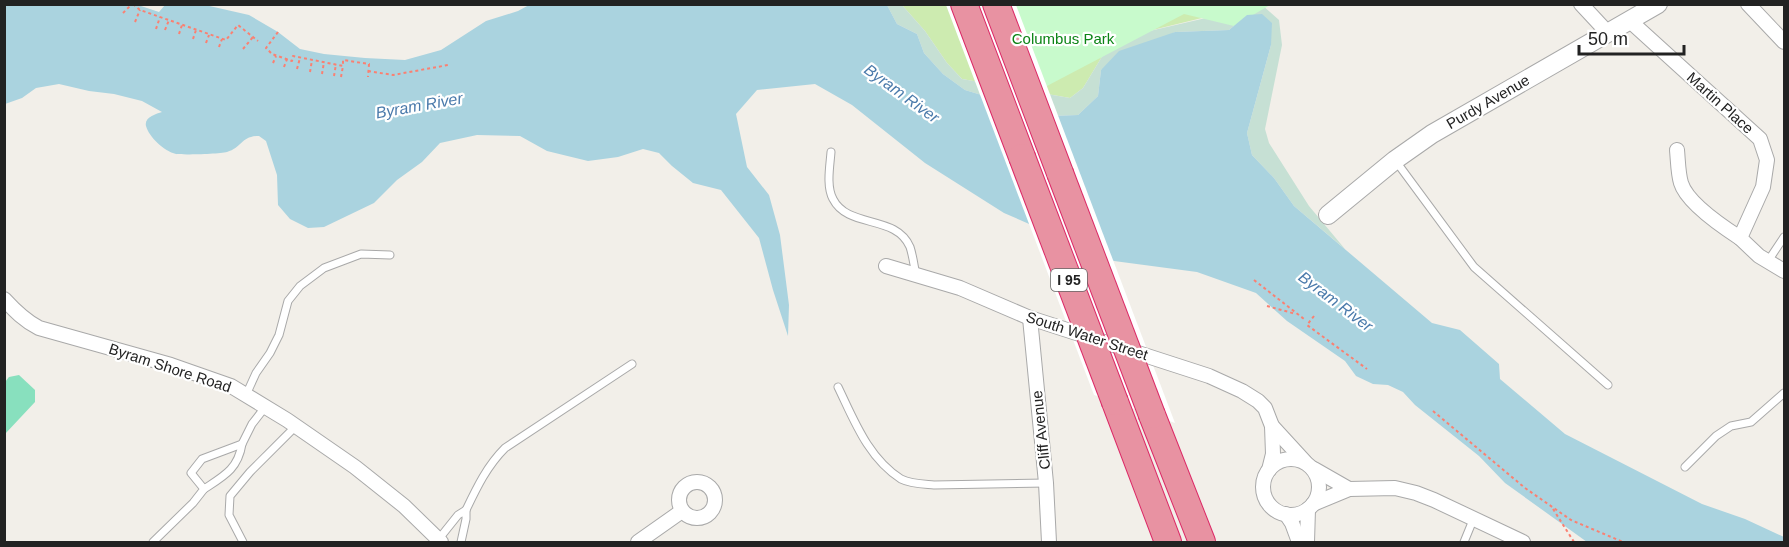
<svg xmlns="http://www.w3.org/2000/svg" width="1789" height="547" font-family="Arial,sans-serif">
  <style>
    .grass { fill: #cdebb0 }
    .wetland { fill: #c6e0d4 }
    .park { fill: #c8facc }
    .pitch { fill: #88e0be }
    .water { fill: #aad3df }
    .pier { fill: #fff }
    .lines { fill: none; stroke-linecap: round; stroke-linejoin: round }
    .service-casing { stroke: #a9a9a9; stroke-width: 9 }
    .minor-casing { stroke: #a9a9a9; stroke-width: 16 }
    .tertiary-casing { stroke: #a9a9a9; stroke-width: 20 }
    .motorway-casing { stroke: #dc2a67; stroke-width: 28 }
    .path { stroke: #fa8072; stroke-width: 2; stroke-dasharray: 3 3; stroke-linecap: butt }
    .service { stroke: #fff; stroke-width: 7 }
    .minor { stroke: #fff; stroke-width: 14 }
    .tertiary { stroke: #fff; stroke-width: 18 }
    .motorway { stroke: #e892a2; stroke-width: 26 }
    .motorway-bridge-casing { stroke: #dc2a67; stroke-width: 28; stroke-linecap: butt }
    .motorway-bridge { stroke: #e892a2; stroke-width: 26 }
    .labels { text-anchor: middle; stroke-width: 4.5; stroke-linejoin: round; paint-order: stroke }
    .shield { fill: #fff; stroke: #646464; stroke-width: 1.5 }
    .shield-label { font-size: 14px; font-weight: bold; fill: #222 }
    .park-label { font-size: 15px; fill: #0c8416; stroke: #fff }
    .street-label { font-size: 15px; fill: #222; stroke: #fff }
    .water-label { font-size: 16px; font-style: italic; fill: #4a7aab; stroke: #fff }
  </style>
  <rect width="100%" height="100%" fill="#f2efe9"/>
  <path class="grass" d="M902,5H964L1090,23L1243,8L1128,36L1109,45L1083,88L1070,98L962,79L947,63L925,31Z"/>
  <path class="wetland" d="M887,5H902L925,31L947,63L962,79L1070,98L1083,88L1109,45L1128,36L1262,5L1279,20L1282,45L1265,129L1269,143L1309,206L1345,249L1294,206L1274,178L1252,155L1247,133L1271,45L1247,15L1229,30L1175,32L1101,70L1098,96L1078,115L1051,116L965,90L943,74L924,53L917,34L897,24Z"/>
  <path class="park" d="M1014,5H1270L1234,26L1184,14L1045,87Z"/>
  <path class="pitch" d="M19,375L35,390V402L5,434V382L9,377Z"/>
  <path class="water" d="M4,5H138L159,12L165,5H205L249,15L278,32L300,49L324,54L365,58L405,60L441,50L486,21L518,11L529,5H887L897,24L917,34L924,53L943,74L965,90L1051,116L1078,115L1098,96L1101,70L1119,51L1175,32L1229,30L1247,15L1262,14L1272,23L1271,45L1247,133L1252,155L1274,178L1294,206L1432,323L1460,330L1499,364L1500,379L1565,434L1702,504L1745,519L1784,537V542H1587L1505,483L1479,456L1415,405L1403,392L1388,385L1373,384L1356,376L1345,361L1287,321L1256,293L1197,272L1114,261L1004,213L925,163L852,105L815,84L757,90L736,114L747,167L769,195L780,235L789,305L788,336L773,290L759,238L721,190L693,183L672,166L659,153L643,149L618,157L588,161L547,151L520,136L477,135L440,143L422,162L397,180L374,203L324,227L308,228L290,219L278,205L277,175L266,141L259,136C241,136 242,148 227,152C219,154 184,155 176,154C164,151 149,137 146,126C144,117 156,114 162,112L142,101L114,94L89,91L59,84L36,88L22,98L5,104Z"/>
  <path class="pier" d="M946,5H1016L1175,423L1094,395Z"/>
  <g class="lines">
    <g class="service-casing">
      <g id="service">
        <path d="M831,152C830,166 826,186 833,199C848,229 896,214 910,247C913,256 914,266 916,275"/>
        <path d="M1395,160L1474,267L1608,385"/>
        <path d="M1768,261L1784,237"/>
        <path d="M838,387C854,420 868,458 901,479C911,484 923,484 934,485L1046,483"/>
        <path d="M246,395L256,373L270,353L279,335L288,301L300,286L324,268L361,254L390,255"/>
        <path d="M1685,467L1716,436L1731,426L1751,422L1784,393"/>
        <path d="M204,489C224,476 238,469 242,444"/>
        <path d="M466,510C477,487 487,466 505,448L632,364"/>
        <path d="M438,540L458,515L466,510V519L461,542"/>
        <path d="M153,542L193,503L204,489L191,473L202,459L242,444L252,424L266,406"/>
        <path d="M243,542L229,515L230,496L250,472L296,426"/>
        <path d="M1464,542L1473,520"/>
      </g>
    </g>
    <g class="minor-casing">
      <g id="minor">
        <path d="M1581,4L1608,33"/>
        <path d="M1748,4L1784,42"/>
        <path d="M1630,21L1760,139L1767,160L1763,187L1740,238L1759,256L1784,271"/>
        <path d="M1677,150C1678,160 1678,173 1681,183C1687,203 1723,227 1740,238"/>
        <path d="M886,266L960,288L1030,318L1209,376L1242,391L1258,401L1265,408L1272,426L1273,454L1269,470"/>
        <path d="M4,299C15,311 25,321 39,328L171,365L231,386L287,420L355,467L404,506L441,542"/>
        <path d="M1030,318L1046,483L1049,542"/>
        <path d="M1272,426L1305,462"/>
        <circle cx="1291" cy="487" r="28"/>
        <path d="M1314,469L1349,489"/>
        <circle cx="697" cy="500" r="18"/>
        <path d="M1313,504L1349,489L1395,488L1416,493L1434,500L1523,542"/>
        <path d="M1286,514L1292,523L1299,542"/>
        <path d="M638,542L682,511"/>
        <path d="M1307,542L1308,509"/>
      </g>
    </g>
    <g class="tertiary-casing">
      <path id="tertiary" d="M1328,215L1395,160L1432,134L1658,4"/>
    </g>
    <g class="motorway-casing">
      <g id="motorway">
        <path d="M964,4L1022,157"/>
        <path d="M996,4L1060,173"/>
        <path d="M1115,402L1168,542"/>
        <path d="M1152,415L1202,542"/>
      </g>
    </g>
    <g class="path">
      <path d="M133,4L140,10L226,40L238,25L258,41"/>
      <path d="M123,13L132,4"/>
      <path d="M135,22L140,10"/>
      <path d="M156,29L160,17"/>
      <path d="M165,30L169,20"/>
      <path d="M278,32L266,48L272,54L292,61L293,56L343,66V60L369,64L368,77"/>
      <path d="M179,34L182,25"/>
      <path d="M193,39L196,30"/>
      <path d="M206,43L209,35"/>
      <path d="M219,47L222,39"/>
      <path d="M243,49L253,37"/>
      <path d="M273,63L276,56"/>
      <path d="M284,67L287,59"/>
      <path d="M297,69L300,58"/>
      <path d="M368,71L393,75L448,65"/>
      <path d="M310,72L312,60"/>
      <path d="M322,74L324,62"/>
      <path d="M334,76L336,64"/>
      <path d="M341,77L343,66"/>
      <path d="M1254,280L1304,319"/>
      <path d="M1267,306L1296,314"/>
      <path d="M1314,316L1307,325L1367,369"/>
      <path d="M1433,411L1525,488L1571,520L1623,542"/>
      <path d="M1553,509L1574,542"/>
    </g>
    <use href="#service" class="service"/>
    <use href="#minor" class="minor"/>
    <use href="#tertiary" class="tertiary"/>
    <use href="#motorway" class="motorway"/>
    <g class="motorway-bridge-casing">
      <g id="motorway-bridge">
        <path d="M1022,157L1115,402"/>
        <path d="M1060,173L1152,415"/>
      </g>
    </g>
    <use href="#motorway-bridge" class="motorway-bridge"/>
  </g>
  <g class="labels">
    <rect class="shield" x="1051" y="269" width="36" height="22" rx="4.5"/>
    <g class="shield-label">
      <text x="1069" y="285">I 95</text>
    </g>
    <g class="park-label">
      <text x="1063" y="44">Columbus Park</text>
    </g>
    <g class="street-label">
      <text transform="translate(1488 102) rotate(-30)" y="5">Purdy Avenue</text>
      <text transform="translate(1720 103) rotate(42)" y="5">Martin Place</text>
      <text transform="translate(1087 336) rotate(18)" y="5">South Water Street</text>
      <text transform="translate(170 368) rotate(18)" y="5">Byram Shore Road</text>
      <text transform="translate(1041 430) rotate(-96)" y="5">Cliff Avenue</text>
    </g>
    <g class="water-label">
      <text transform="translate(902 93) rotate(36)" y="6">Byram River</text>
      <text transform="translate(419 105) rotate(-10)" y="6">Byram River</text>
      <text transform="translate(1336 301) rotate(37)" y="6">Byram River</text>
    </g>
  </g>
  <rect width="1789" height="547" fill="none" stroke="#222222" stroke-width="12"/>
  <path d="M1579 45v9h105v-9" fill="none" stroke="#222222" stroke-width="3"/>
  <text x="1588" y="45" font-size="18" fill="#222222" stroke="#ffffff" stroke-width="4.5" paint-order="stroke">50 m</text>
</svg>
